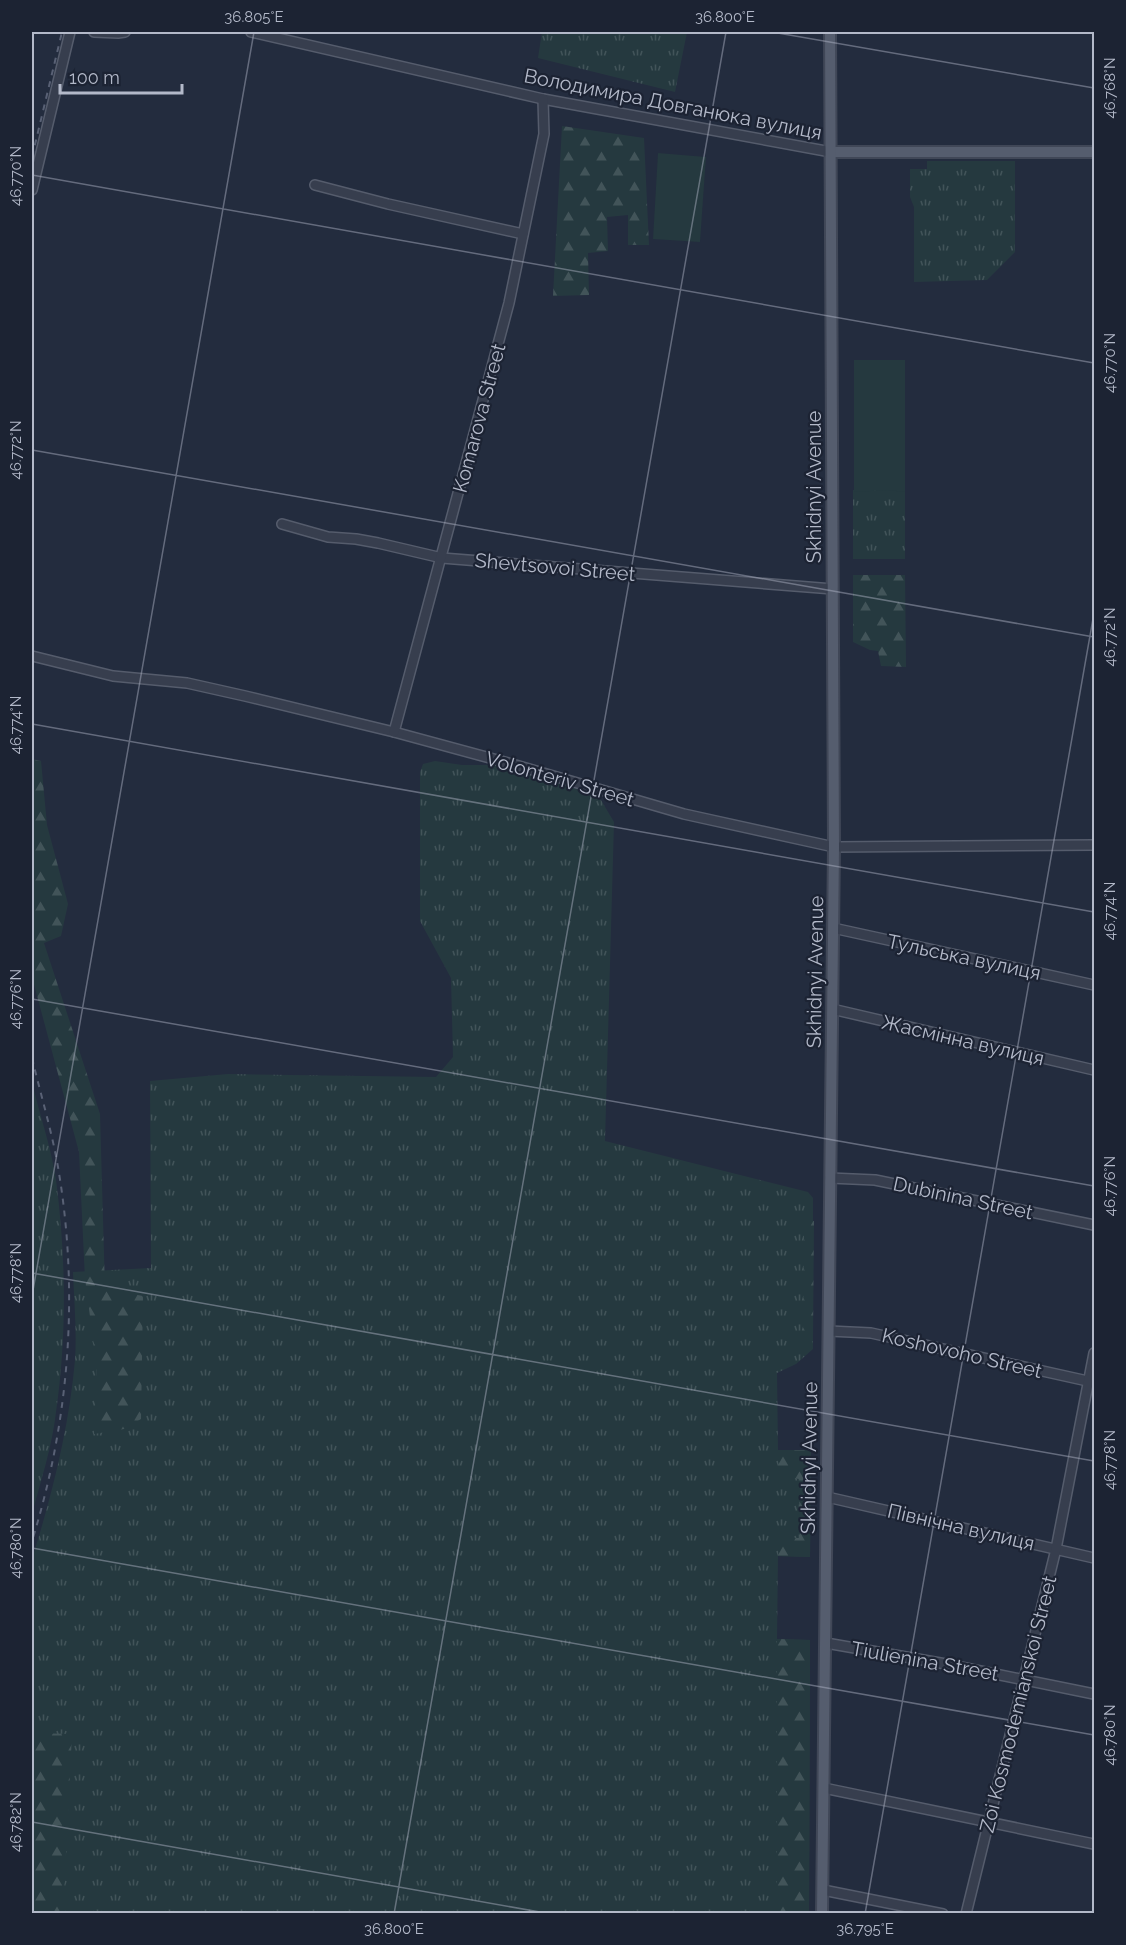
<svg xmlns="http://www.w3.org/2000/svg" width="1126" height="1945" font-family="Raleway,sans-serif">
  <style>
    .grass { fill: url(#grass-tufts) }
    .forest { fill: url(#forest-firs) }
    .park { fill: #25393f }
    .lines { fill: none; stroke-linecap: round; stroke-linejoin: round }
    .minor-casing { stroke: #555c6c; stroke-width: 12 }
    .major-casing { stroke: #404757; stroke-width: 14 }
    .minor { stroke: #373e4e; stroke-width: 9 }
    .major { stroke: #555d6e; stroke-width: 10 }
    .rail { stroke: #596175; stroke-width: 2; stroke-dasharray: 6 6; stroke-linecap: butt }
    .ticks { fill: none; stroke: #b3b9c9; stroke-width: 1.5; stroke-opacity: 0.45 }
    .labels { text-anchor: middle; stroke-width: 4.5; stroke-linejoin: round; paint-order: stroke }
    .street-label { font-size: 20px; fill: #b3b9c9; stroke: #1c2333 }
    .neatline { fill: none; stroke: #b3b9c9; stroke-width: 2 }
    .ticks-label { font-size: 15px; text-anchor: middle; fill: #b3b9c9 }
  </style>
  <defs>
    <pattern id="grass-tufts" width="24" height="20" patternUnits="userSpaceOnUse" patternTransform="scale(1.5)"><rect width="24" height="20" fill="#25393f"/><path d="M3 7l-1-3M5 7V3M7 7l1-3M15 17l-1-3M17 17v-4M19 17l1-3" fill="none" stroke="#425459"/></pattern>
    <pattern id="forest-firs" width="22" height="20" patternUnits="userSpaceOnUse" patternTransform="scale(1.5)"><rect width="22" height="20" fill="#25393f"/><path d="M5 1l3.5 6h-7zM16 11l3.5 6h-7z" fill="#425459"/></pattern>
  </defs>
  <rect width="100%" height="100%" fill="#232c3e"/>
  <g class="grass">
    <path d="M542,32H687L675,92L538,58Z"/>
    <path d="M927,161H1015V252L987,280L914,282V207L910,197V169H927Z"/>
    <rect x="853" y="490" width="52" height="69"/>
    <path d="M435,761L462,765H495L598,795L614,822L605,1141L808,1192L813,1198V1349L796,1364L777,1373L778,1450H811L810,1557L778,1556L777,1639L810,1640L809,1913L32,1914V1559C52,1495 69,1428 75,1360C77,1331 74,1301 73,1272L151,1268L150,1081L228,1074L436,1077L453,1057L451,978L420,921V772L423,764Z"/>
    <path d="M32,1082C39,1113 52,1150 56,1180C66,1256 67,1336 56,1412C52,1447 41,1480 32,1514Z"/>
  </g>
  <g class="forest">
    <path d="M562,126L644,138L649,245H628V215L607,217L608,251L588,253L589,295L553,296Z"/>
    <path d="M853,575H905L906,667L881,666L878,651L870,650L853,642Z"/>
    <path d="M32,759L41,761L47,825L68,904L61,936L44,943L100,1114L105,1289L143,1296L141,1419L124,1429L94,1434L97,1369L85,1279L79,1152L32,977Z"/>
    <path d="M804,1221H814L813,1338L803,1337Z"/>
    <path d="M778,1450H811L810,1557L778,1556L779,1538H800L799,1479L779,1475Z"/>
    <path d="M777,1639L810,1640L809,1913H777Z"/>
    <path d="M32,1733L72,1734L63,1913H32Z"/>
  </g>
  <g class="park">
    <path d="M658,153L706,157L700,242L653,239Z"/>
    <path d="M854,360H905V492L888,490L854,492Z"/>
  </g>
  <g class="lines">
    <g class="minor-casing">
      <g id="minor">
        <path d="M94,32L118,33L125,32"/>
        <path d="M251,32L543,99L831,152"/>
        <path d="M315,185L388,204L523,234"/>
        <path d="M32,190L70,32"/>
        <path d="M282,524L328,537L356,539L378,543L442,558L833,589"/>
        <path d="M32,656L113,676L187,683L245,696L394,732L512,764L684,814L834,847L1094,845"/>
        <path d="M394,732L509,303L544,134L543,99"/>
        <path d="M833,928L1094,985"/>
        <path d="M832,1009L1094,1070"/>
        <path d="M830,1178L875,1180L1094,1225"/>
        <path d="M829,1331L871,1333L1092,1382"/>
        <path d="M827,1497L1094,1558"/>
        <path d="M826,1643L946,1664L1094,1694"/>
        <path d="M824,1788L1094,1844"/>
        <path d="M823,1890L943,1914"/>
        <path d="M966,1914L1056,1549L1094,1353"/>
      </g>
    </g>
    <g class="major-casing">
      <g id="major">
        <path d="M831,152H1094"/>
        <path d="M822,1914L834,847L830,32"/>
      </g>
    </g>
    <use href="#minor" class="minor"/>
    <use href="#major" class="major"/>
    <g class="rail">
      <path d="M32,157L62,32"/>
      <path d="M32,1058C41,1096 53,1135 59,1173C79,1296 69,1422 32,1541"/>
    </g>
  </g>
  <path class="ticks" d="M772,32L1094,88M32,175L1094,363M32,450L1094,637M32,724L1094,912M32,999L1094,1186M32,1273L1094,1461M32,1296L254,32M32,1548L1094,1735M32,1822L551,1914M394,1914L726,32M865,1914L1094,613"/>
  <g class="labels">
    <g class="street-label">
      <text transform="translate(673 104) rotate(11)" y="7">Володимира Довганюка вулиця</text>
      <text transform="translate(479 418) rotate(-75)" y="7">Komarova Street</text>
      <text transform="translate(814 487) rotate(-90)" y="7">Skhidnyi Avenue</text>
      <text transform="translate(555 567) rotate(5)" y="7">Shevtsovoi Street</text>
      <text transform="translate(560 779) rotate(16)" y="7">Volonteriv Street</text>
      <text transform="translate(964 957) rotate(12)" y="7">Тульська вулиця</text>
      <text transform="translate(815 972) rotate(-89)" y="7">Skhidnyi Avenue</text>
      <text transform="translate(963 1040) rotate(13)" y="7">Жасмінна вулиця</text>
      <text transform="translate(963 1198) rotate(12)" y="7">Dubinina Street</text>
      <text transform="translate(962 1353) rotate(13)" y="7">Koshovoho Street</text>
      <text transform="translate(809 1458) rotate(-89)" y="7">Skhidnyi Avenue</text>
      <text transform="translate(961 1527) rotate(13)" y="7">Північна вулиця</text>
      <text transform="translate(925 1661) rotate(10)" y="7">Tiulienina Street</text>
      <text transform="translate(1018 1704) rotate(-76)" y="7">Zoi Kosmodemianskoi Street</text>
    </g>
  </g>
  <rect width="1126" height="1945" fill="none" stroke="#1c2333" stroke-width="66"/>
  <path d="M60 84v9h122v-9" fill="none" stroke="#b3b9c9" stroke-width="3"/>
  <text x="69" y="84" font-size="18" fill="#b3b9c9" stroke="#1c2333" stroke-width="4.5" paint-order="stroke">100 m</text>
  <rect x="33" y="33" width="1060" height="1879" class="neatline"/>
  <g class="ticks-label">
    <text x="254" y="22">36.805°E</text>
    <text x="725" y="22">36.800°E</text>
    <text transform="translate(1110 88) rotate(-90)" y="5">46.768°N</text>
    <text transform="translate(16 176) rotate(-90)" y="5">46.770°N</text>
    <text transform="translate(1110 363) rotate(-90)" y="5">46.770°N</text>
    <text transform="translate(16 450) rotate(-90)" y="5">46.772°N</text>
    <text transform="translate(1110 637) rotate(-90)" y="5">46.772°N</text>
    <text transform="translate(16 725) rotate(-90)" y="5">46.774°N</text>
    <text transform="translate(1110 911) rotate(-90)" y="5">46.774°N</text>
    <text transform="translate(16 999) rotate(-90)" y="5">46.776°N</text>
    <text transform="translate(1110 1186) rotate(-90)" y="5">46.776°N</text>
    <text transform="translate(16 1273) rotate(-90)" y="5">46.778°N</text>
    <text transform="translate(1110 1460) rotate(-90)" y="5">46.778°N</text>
    <text transform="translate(16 1548) rotate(-90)" y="5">46.780°N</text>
    <text transform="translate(1110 1735) rotate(-90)" y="5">46.780°N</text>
    <text transform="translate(16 1822) rotate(-90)" y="5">46.782°N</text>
    <text x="394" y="1934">36.800°E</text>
    <text x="865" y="1934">36.795°E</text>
  </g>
</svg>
